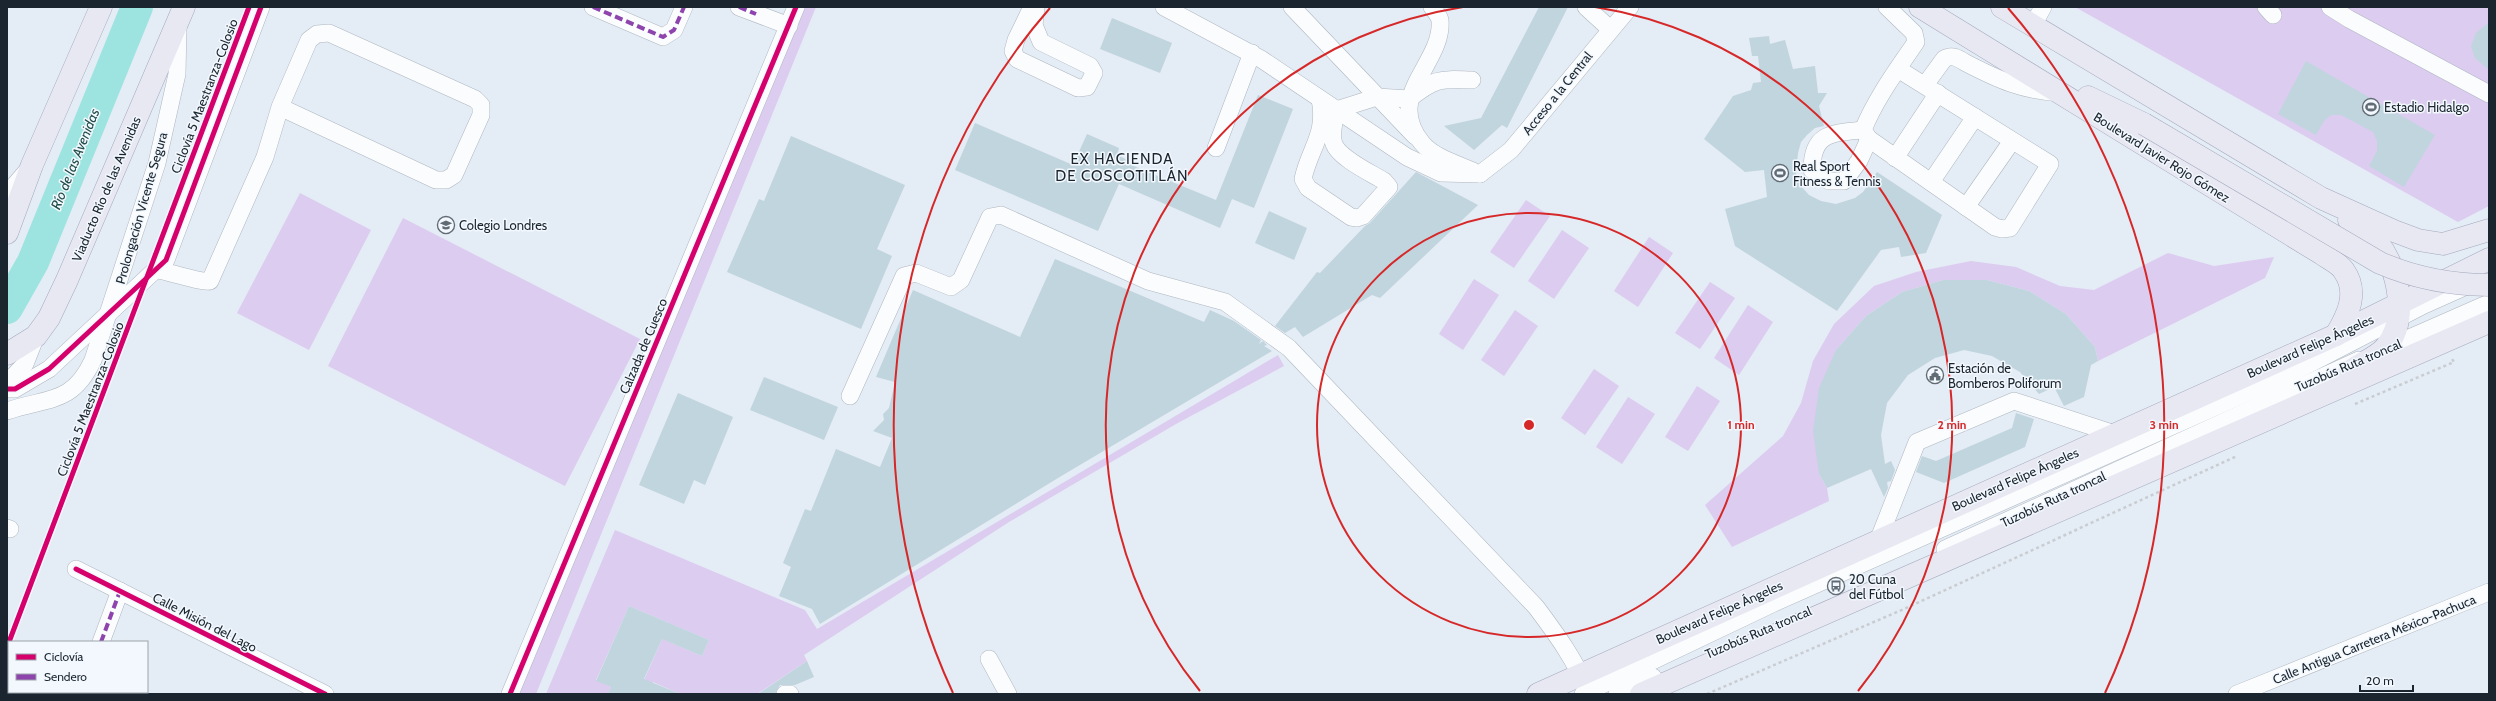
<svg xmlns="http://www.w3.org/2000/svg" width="2496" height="701" font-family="Cabin,sans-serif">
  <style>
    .green { fill: #dcccf0; fill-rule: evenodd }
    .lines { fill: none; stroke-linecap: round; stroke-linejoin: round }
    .river { stroke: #9de4e0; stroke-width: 32 }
    .building { fill: #c1d5de }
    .minor-casing { stroke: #afb7c0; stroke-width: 18 }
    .major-casing { stroke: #a5a9bc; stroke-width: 23 }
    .path { stroke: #c9cdd1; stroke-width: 2.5; stroke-dasharray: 3 3; stroke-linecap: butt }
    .minor { stroke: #fbfcfe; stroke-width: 17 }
    .major { stroke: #e7e8f2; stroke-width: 22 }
    .major-bridge-casing { stroke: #a5a9bc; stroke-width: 23; stroke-linecap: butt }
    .major-bridge { stroke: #e7e8f2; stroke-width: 22 }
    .quiet { stroke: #8e44ad; stroke-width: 4; stroke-dasharray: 8 4; stroke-linecap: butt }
    .cycleway-casing { stroke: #f2f8fd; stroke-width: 8 }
    .cycleway { stroke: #d6006c; stroke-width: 5 }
    .ring { fill: none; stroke: #d62828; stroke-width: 2 }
    .labels { text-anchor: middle; stroke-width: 3; stroke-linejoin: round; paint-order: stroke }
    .street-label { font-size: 13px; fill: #1b252f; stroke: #f2f8fd }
    .poi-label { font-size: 13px; fill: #1b252f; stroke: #f2f8fd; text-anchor: start }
    .water-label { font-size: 14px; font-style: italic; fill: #224e4a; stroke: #f2f8fd }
    .quarter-label { font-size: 15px; letter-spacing: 1px; fill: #1b252f; stroke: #f2f8fd }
    .centre { fill: #d62828; stroke: #f2f8fd; stroke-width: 2 }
    .ring-label { font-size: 12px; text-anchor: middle; font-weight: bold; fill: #d62828; stroke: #f2f8fd; stroke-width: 3; stroke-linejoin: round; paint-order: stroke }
  </style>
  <rect width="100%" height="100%" fill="#e4ecf5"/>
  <g class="green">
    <path d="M798,7H816L536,694H512Z"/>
    <path d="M2075,7H2489V206L2458,222Z"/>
    <path d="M300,193L371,230L309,350L237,313Z"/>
    <path d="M1526,200L1550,216L1514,268L1490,252Z"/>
    <path d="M403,218L640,339L565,486L328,366Z"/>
    <path d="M1562,230L1589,248L1554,299L1528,281Z"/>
    <path d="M1649,237L1673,253L1638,307L1614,291Z"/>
    <path d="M2168,253L2214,266L2274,257L2265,278L2098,361L2095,347L2066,314L2029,291L1987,280H1943L1902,292L1866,316L1837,349L1819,474L1827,488L1829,501L1732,547L1705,505L1783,436L1801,403L1813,361L1834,324L1874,286L1916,272L1971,261L2016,267L2060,286L2094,290Z"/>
    <path d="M1474,279L1499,295L1463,350L1439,334Z"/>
    <path d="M1710,282L1735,298L1700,349L1675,333Z"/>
    <path d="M1748,305L1773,322L1739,375L1714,358Z"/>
    <path d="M1515,310L1538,326L1504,376L1481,360Z"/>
    <path d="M1278,355L1284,366L1176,424L1009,522L804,655L807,661L757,694H680L653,682L648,694H638L669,623L629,606L596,680L611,687L608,694H546L615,530L805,610L817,629ZM671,624L709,640L702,656L665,640Z"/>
    <path d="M1594,369L1619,386L1585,435L1561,418Z"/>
    <path d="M1697,386L1720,401L1688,451L1665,437Z"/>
    <path d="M1628,397L1655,414L1622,464L1596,447Z"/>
  </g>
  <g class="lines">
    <path class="river" d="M7,308L33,262L137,7"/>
  </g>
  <g class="building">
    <path d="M1539,7H1568L1507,128L1502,125L1474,150L1444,126L1481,118Z"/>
    <path d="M1112,18L1172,43L1160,73L1100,49Z"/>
    <path d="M2489,22V70L2475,58L2471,46L2476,33Z"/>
    <path d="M1769,36L1770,44L1785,40L1793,69L1815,66L1818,93H1827L1819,106L1824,126L1815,128L1807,135L1801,142L1798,153L1796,174L1800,185L1809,195L1821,201L1836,204L1855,198L1863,192L1877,172L1942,215L1926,253L1901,257L1899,247L1881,250L1837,311L1735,246L1725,209L1767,197L1764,170L1745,172L1704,139L1733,96L1751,90L1753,83L1761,82L1758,56H1752L1749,38Z"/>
    <path d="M2306,61L2435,135L2404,187L2369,166L2377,151V141L2373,132L2341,115H2331L2324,121L2316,135L2278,114Z"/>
    <path d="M1258,95L1293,109L1254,208L1232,199L1220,228L1119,184L1098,231L955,170L975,123L1073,165L1087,134L1119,148L1117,155L1130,161L1129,164L1216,200Z"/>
    <path d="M791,136L905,185L877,249L892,256L861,329L727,272L759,199L764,201Z"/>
    <path d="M1416,172L1478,205L1380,298L1372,295L1303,337L1295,327L1285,333L1275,326L1317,272L1320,273L1365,226L1370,223Z"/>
    <path d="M1269,211L1307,228L1294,260L1255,243Z"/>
    <path d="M1055,259L1204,322L1210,310L1234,321L1261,340L1259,344L1263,341L1267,345L1264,346L1272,351L1058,478L820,624L812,609L779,596L791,567L783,563L805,509L811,511L836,449L880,467L892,438L873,431L884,420L883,414L889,408L895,382L876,377L913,290L1020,337Z"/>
    <path d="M1943,280H1987L2029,291L2066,314L2095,347L2098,361L2091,365L2084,397L2064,406L2054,387L2039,394L2020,372L1992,356L1964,350L1935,358L1908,375L1887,403L1881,435L1885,464L1891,461L1895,470L1891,481L1887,482L1888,488L1884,497L1871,469L1827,488L1819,474L1813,431L1819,388L1836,350L1866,316L1902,292Z"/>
    <path d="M764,377L838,407L824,440L750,410Z"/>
    <path d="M678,393L733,417L705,485L694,480L684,504L639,485Z"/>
    <path d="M2016,413L2034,419L2025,447L1944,483L1916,472L1922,456L1936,461L2012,428Z"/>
    <path d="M629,606L709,640L702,656L662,639L644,679L680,694H608L611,687L596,681Z"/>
    <path d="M807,661L814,677L795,685H780L775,694H758Z"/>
  </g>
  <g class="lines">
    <g class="minor-casing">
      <g id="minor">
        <path d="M593,7L663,37L674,30L684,7"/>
        <path d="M739,7L789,26"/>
        <path d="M1032,7L1016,40L1013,51L1017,59L1078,88L1087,87L1094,73L1090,66L1041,42L1034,25L1036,7"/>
        <path d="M1164,7L1261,59L1407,157L1441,173L1480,174"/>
        <path d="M1292,7L1415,136"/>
        <path d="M1432,7C1435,11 1439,16 1440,20C1444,63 1383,96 1422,143C1433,157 1457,164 1473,171"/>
        <path d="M1586,7L1610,29"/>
        <path d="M1887,7L1914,33L1916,42C1897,70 1876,98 1863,130L1869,139L1995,227L2002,229L2010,228L2050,164L1898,69"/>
        <path d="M2266,7L2273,15"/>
        <path d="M2330,7L2349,19L2489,94"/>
        <path d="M2033,25L2043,7"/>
        <path d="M1925,85L1944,59C1952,54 1958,58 1966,63C1999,80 2021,90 2059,93"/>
        <path d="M1320,99C1327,135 1310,147 1303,179L1308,188L1351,217L1357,218L1363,216L1389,187L1384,181C1371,173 1339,158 1334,144C1330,134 1335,121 1336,110L1377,97L1409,99C1435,78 1439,79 1472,80"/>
        <path d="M1863,130C1831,133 1812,133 1812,170L1829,181H1844L1859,161L1869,139"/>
        <path d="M1216,148L1252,53"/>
        <path d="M1895,158L1938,93"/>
        <path d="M1480,174L1511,150L1630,7"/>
        <path d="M1931,182L1975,117"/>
        <path d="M7,194L26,172"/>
        <path d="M1966,207L2012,141"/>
        <path d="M158,270C169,272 203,283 210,281L265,157L280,107L309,40L317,34L329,33L475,99L481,105V115L454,175L446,180H436L280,107"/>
        <path d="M2382,350L2489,303"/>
        <path d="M7,383L25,364L36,336"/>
        <path d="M7,389H15L49,369L166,260L261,7"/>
        <path d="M850,396L904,276L916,273L951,287L961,280L990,217L1001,215L1148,281L1225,302L1289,348L1536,607C1557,635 1576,661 1589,694"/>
        <path d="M7,411C48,397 72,405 93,360L157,163L177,74L178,27"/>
        <path d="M7,528L10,529"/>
        <path d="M1878,541L1917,442L2014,401L2115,434"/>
        <path d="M1945,549L2359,360"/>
        <path d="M76,569L325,694"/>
        <path d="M101,642L120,591"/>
        <path d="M989,659L1008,694"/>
        <path d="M81,694V692"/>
        <path d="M510,694L796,7"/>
        <path d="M785,694H790"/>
        <path d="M1583,694L1774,603L2294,372L2424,305L2471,284"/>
        <path d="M1617,694L1653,677"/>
        <path d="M2237,694L2489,592"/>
      </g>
    </g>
    <g class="major-casing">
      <g id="major">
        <path d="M1920,7L2322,254C2329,259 2340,264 2344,271C2359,292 2348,315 2336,335"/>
        <path d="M2002,7L2321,198L2394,231L2418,240L2443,244L2489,230"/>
        <path d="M2088,97L2144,124"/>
        <path d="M2349,220C2358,227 2370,234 2378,243C2399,269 2409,321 2385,348C2375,359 2360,363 2349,372"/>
        <path d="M7,233L32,165L101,7"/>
        <path d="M7,354L36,336L49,318L67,280L184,7"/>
        <path d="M1538,694L2336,335L2489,259"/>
        <path d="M1641,694L2489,322"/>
      </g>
    </g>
    <g class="path">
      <path d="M2355,404L2454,362L2452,359"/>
      <path d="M1707,694L1904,609L2237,456"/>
    </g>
    <use href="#minor" class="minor"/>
    <use href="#major" class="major"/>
    <g class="major-bridge-casing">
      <path id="major-bridge" d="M2144,124L2380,263C2415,278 2450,285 2489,285"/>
    </g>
    <use href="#major-bridge" class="major-bridge"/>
    <g class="quiet">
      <path d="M593,7L663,37L674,30L684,7"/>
      <path d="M739,7L756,14"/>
      <path d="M101,642L120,591"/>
      <path d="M81,694V692"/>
    </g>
    <g class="cycleway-casing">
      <g id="cycleway">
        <path d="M7,389H15L49,369L166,260L261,7"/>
        <path d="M76,569L325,694"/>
        <path d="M9,642L249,7"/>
        <path d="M510,694L796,7"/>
      </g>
    </g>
    <use href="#cycleway" class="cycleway"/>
  </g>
  <g class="ring">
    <circle cx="1529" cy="425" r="212"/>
    <path d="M1200 691A423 423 0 0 1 1463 7M1595 7A423 423 0 0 1 1858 691"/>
    <path d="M953 693A635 635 0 0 1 1050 8M2008 8A635 635 0 0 1 2105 693"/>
  </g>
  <defs>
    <g id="stadium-ring" transform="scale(0.9)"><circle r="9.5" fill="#f2f8fd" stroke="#616b74" stroke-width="1.5"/><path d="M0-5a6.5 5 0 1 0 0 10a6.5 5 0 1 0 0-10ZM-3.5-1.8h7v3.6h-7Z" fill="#616b74"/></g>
    <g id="school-ring" transform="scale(0.9)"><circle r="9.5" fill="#f2f8fd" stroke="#616b74" stroke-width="1.5"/><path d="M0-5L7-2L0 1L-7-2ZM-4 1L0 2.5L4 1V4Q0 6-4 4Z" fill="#616b74"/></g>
    <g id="civic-ring" transform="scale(0.9)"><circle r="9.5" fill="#f2f8fd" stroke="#616b74" stroke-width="1.5"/><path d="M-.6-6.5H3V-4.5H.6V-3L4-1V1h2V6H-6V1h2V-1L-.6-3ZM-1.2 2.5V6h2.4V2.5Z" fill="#616b74"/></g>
    <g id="bus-ring" transform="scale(0.9)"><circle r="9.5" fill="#f2f8fd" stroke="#616b74" stroke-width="1.5"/><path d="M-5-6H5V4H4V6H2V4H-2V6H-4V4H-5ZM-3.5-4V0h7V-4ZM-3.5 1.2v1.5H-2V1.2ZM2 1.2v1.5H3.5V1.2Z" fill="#616b74"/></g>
  </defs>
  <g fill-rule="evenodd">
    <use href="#stadium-ring" x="2371" y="107"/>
    <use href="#stadium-ring" x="1780" y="173"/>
    <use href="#school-ring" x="446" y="225"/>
    <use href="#civic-ring" x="1935" y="375"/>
    <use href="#bus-ring" x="1836" y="586"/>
  </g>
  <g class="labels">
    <g class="street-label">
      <text transform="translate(1557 93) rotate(-51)" y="5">Acceso a la Central</text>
      <text transform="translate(204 96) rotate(-69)" y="5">Ciclovía 5 Maestranza-Colosio</text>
      <text transform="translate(2162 157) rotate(32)" y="5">Boulevard Javier Rojo Gómez</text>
      <text transform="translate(106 189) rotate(-67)" y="5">Viaducto Río de las Avenidas</text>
      <text transform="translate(141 208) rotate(-74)" y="5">Prolongación Vicente Segura</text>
      <text transform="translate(643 346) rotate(-67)" y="5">Calzada de Cuesco</text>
      <text transform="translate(2310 346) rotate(-24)" y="5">Boulevard Felipe Ángeles</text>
      <text transform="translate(2348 365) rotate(-23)" y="5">Tuzobús Ruta troncal</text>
      <text transform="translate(90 399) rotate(-69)" y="5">Ciclovía 5 Maestranza-Colosio</text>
      <text transform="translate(2015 479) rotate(-24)" y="5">Boulevard Felipe Ángeles</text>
      <text transform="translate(2053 499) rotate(-25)" y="5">Tuzobús Ruta troncal</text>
      <text transform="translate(1719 612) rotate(-24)" y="5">Boulevard Felipe Ángeles</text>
      <text transform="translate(205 622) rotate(27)" y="5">Calle Misión del Lago</text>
      <text transform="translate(1758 632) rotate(-23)" y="5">Tuzobús Ruta troncal</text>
      <text transform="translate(2374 639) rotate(-22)" y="5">Calle Antigua Carretera México-Pachuca</text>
    </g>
    <g class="poi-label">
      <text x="2384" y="112">Estadio Hidalgo</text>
      <text x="1793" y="171">Real Sport<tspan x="1793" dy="15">Fitness &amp; Tennis</tspan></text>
      <text x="459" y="230">Colegio Londres</text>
      <text x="1948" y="373">Estación de<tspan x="1948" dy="15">Bomberos Poliforum</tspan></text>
      <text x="1849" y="584">20 Cuna<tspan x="1849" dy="15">del Fútbol</tspan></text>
    </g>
    <g class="water-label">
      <text transform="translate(75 159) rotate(-68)" y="5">Río de las Avenidas</text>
    </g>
    <g class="quarter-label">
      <text x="1122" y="164">EX HACIENDA<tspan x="1122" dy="17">DE COSCOTITLÁN</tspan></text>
    </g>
  </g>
  <circle cx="1529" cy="425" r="6" class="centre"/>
  <g class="ring-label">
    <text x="1741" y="429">1 min</text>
    <text x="1952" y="429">2 min</text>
    <text x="2164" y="429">3 min</text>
  </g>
  <rect width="2496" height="701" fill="none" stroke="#1b252f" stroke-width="16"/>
  <rect x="8" y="641" width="140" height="52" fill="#f2f8fd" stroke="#9ca4ab"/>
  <rect x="16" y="654" width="20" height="6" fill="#d6006c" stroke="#9ca4ab"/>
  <text x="44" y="661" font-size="12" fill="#1b252f">Ciclovía</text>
  <rect x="16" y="674" width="20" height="6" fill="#8e44ad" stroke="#9ca4ab"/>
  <text x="44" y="681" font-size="12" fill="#1b252f">Sendero</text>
  <path d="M2360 685v6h53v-6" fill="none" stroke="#1b252f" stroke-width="2"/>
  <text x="2366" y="685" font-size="12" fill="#1b252f" stroke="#f2f8fd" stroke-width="3" paint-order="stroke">20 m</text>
</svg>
